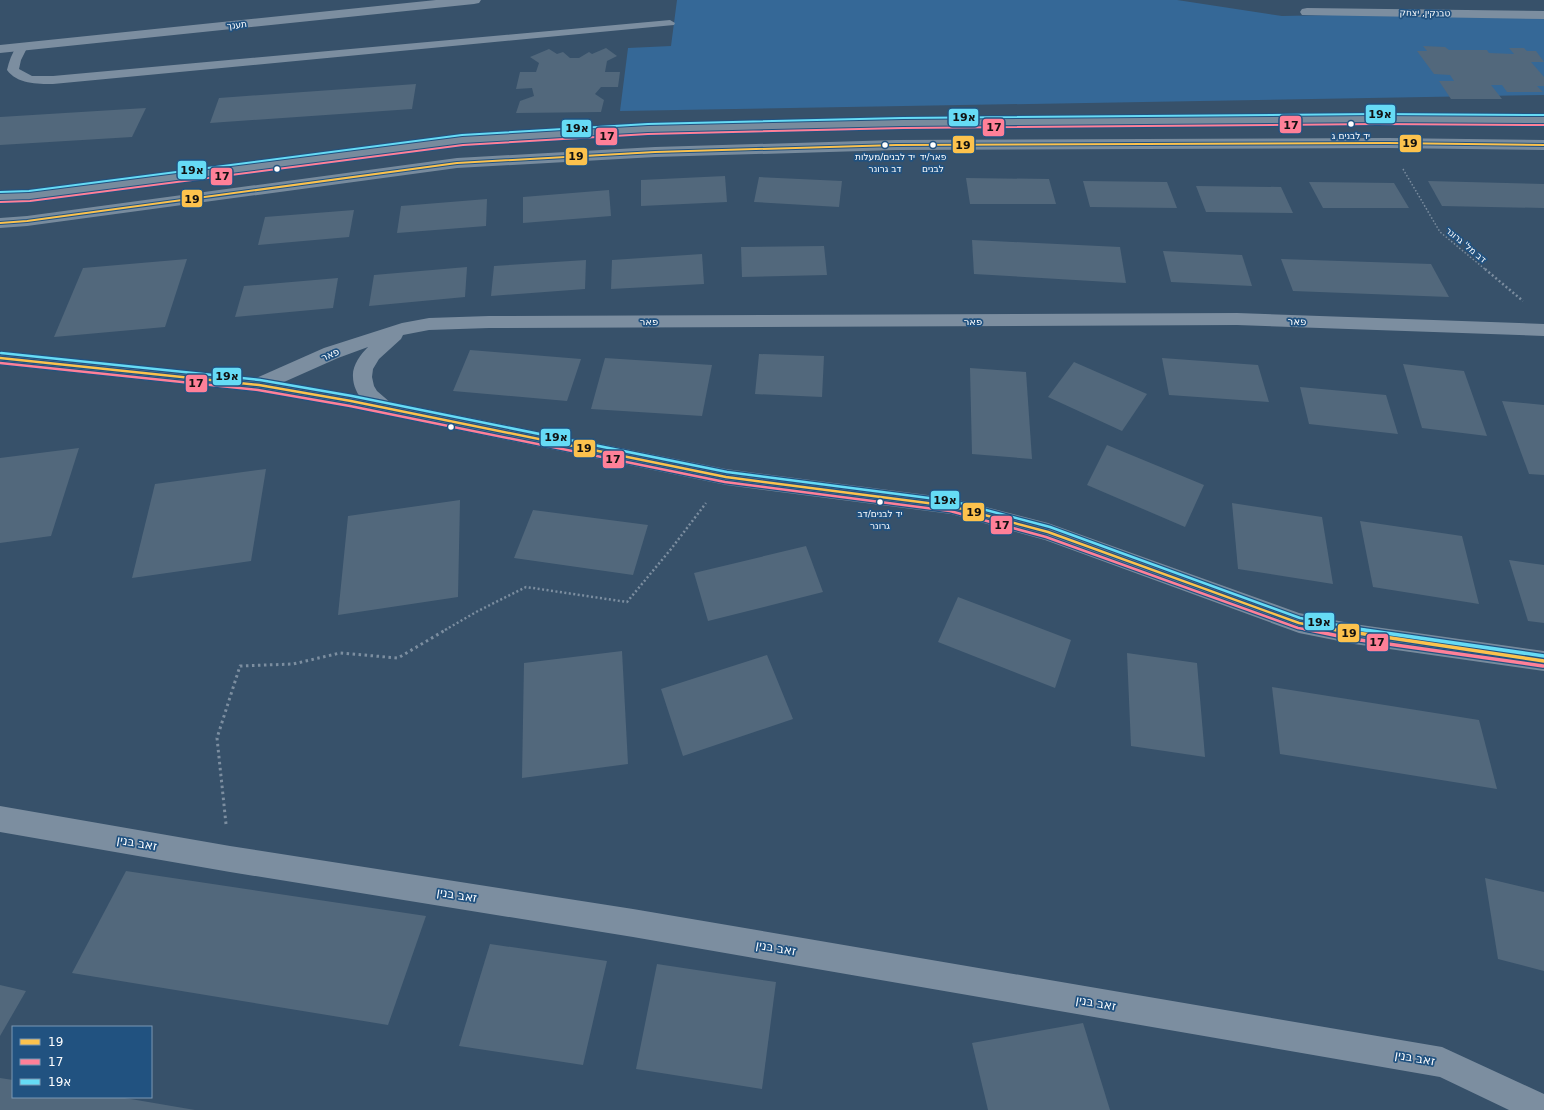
<svg xmlns="http://www.w3.org/2000/svg" width="1544" height="1110" font-family="'DejaVu Sans',Heebo,sans-serif">
  <style>
    .green { fill: #356897 }
    .building { fill: #52687c }
    .lines { fill: none; stroke-linecap: round; stroke-linejoin: round }
    .path-far2 { stroke: #7c8ea0; stroke-width: 1.5; stroke-dasharray: 1.5 2; stroke-linecap: butt }
    .path-far1 { stroke: #7c8ea0; stroke-width: 2.5; stroke-dasharray: 2 2.5; stroke-linecap: butt }
    .path { stroke: #7c8ea0; stroke-width: 3; stroke-dasharray: 2.5 3.5; stroke-linecap: butt }
    .lane { fill: #7c8ea0; fill-rule: evenodd }
    .street { fill: #7c8ea0; fill-rule: evenodd }
    .secondary { fill: #788b9d; fill-rule: evenodd }
    .bus-1-far2-casing { stroke: #215280; stroke-width: 4 }
    .bus-1-far1-casing { stroke: #215280; stroke-width: 5 }
    .bus-1-casing { stroke: #215280; stroke-width: 6 }
    .bus-2-far2-casing { stroke: #215280; stroke-width: 4 }
    .bus-2-far1-casing { stroke: #215280; stroke-width: 5 }
    .bus-2-casing { stroke: #215280; stroke-width: 6 }
    .bus-3-far2-casing { stroke: #215280; stroke-width: 4 }
    .bus-3-far1-casing { stroke: #215280; stroke-width: 5 }
    .bus-3-casing { stroke: #215280; stroke-width: 6 }
    .bus-1-far2 { stroke: #fcc24d; stroke-width: 2 }
    .bus-1-far1 { stroke: #fcc24d; stroke-width: 2.5 }
    .bus-1 { stroke: #fcc24d; stroke-width: 3.5 }
    .bus-2-far2 { stroke: #ff8098; stroke-width: 2 }
    .bus-2-far1 { stroke: #ff8098; stroke-width: 2.5 }
    .bus-2 { stroke: #ff8098; stroke-width: 3.5 }
    .bus-3-far2 { stroke: #66dbf5; stroke-width: 2 }
    .bus-3-far1 { stroke: #66dbf5; stroke-width: 2.5 }
    .bus-3 { stroke: #66dbf5; stroke-width: 3.5 }
    .bus-dot { fill: #fff; stroke: #215280; stroke-width: 1.5 }
    .labels { text-anchor: middle; stroke-width: 3.5; stroke-linejoin: round; paint-order: stroke }
    .far-street-label { font-size: 9px; fill: #fff; stroke: #215280 }
    .bus-label { font-size: 9px; fill: #fff; stroke: #215280 }
    .street-label { font-size: 10px; fill: #fff; stroke: #215280 }
    .near-street-label { font-size: 12px; fill: #fff; stroke: #215280 }
    .line-badge { stroke: #215280; stroke-width: 1.5 }
    .pale-badge-label { font-size: 11px; text-anchor: middle; font-weight: bold; fill: #111 }
  </style>
  <rect width="100%" height="100%" fill="#37516a"/>
  <path class="green" d="M677,0H1177L1282,16L1544,11V95L620,111L628,48L671,46Z"/>
  <g class="building">
    <path d="M1423,46L1445,47L1449,50H1487L1489,53L1514,54L1509,48H1524L1527,51H1536L1544,62H1531L1544,77V86H1537L1543,92H1507L1502,85H1491L1502,99H1451L1439,81H1454L1450,75L1434,74L1417,51H1427Z"/>
    <path d="M606,48L617,56L607,61L605,72H620L618,87H601L595,94L604,100L601,112L516,113L520,101L534,96L532,88L516,89L520,72H536L539,63L530,57L549,49L557,54L563,52L570,58H579L589,52L592,54Z"/>
    <path d="M416,84L412,109L210,123L219,98Z"/>
    <path d="M146,108L132,137L0,145V117Z"/>
    <path d="M725,176L727,202L641,206V180Z"/>
    <path d="M759,177L842,181L839,207L754,202Z"/>
    <path d="M966,178L1049,179L1056,204H970Z"/>
    <path d="M1083,181L1167,182L1177,208L1090,207Z"/>
    <path d="M1428,181L1544,184V208L1442,206Z"/>
    <path d="M1309,182L1394,183L1409,208H1323Z"/>
    <path d="M1196,186L1281,187L1293,213L1206,212Z"/>
    <path d="M609,190L611,216L523,223V197Z"/>
    <path d="M487,199L486,226L397,233L401,206Z"/>
    <path d="M354,210L349,237L258,245L265,217Z"/>
    <path d="M972,240L1120,247L1126,283L974,274Z"/>
    <path d="M824,246L827,275L742,277L741,247Z"/>
    <path d="M1163,251L1242,255L1252,286L1171,282Z"/>
    <path d="M702,254L704,284L611,289L612,260Z"/>
    <path d="M187,259L165,327L54,337L83,268Z"/>
    <path d="M1281,259L1431,264L1449,297L1293,291Z"/>
    <path d="M586,260L585,289L491,296L494,266Z"/>
    <path d="M467,267L465,297L369,306L374,275Z"/>
    <path d="M338,278L333,308L235,317L244,286Z"/>
    <path d="M470,350L581,359L567,401L453,391Z"/>
    <path d="M759,354L824,356L822,397L755,394Z"/>
    <path d="M605,358L712,365L702,416L591,409Z"/>
    <path d="M1162,358L1258,365L1269,402L1169,395Z"/>
    <path d="M1074,362L1147,394L1122,431L1048,397Z"/>
    <path d="M1403,364L1464,371L1487,436L1422,428Z"/>
    <path d="M970,368L1026,372L1032,459L972,454Z"/>
    <path d="M1300,387L1386,395L1398,434L1309,424Z"/>
    <path d="M1502,401L1544,405V475L1529,474Z"/>
    <path d="M1107,445L1204,485L1185,527L1087,485Z"/>
    <path d="M79,448L51,536L0,543V458Z"/>
    <path d="M266,469L251,561L132,578L155,484Z"/>
    <path d="M460,500L458,597L338,615L348,516Z"/>
    <path d="M1232,503L1322,517L1333,584L1238,569Z"/>
    <path d="M533,510L648,525L633,575L514,558Z"/>
    <path d="M1360,521L1462,536L1479,604L1373,587Z"/>
    <path d="M806,546L823,592L708,621L694,573Z"/>
    <path d="M1509,560L1544,565V623L1528,621Z"/>
    <path d="M958,597L1071,640L1055,688L938,642Z"/>
    <path d="M622,651L628,764L522,778L524,663Z"/>
    <path d="M1127,653L1197,663L1205,757L1131,746Z"/>
    <path d="M767,655L793,719L683,756L661,689Z"/>
    <path d="M1272,687L1479,720L1497,789L1280,754Z"/>
    <path d="M126,871L426,916L388,1025L72,973Z"/>
    <path d="M1485,878L1544,892V971L1498,959Z"/>
    <path d="M490,944L607,961L583,1065L459,1046Z"/>
    <path d="M657,964L776,982L762,1089L636,1069Z"/>
    <path d="M0,985L26,991L0,1036Z"/>
    <path d="M1083,1023L1110,1110H988L972,1043Z"/>
    <path d="M0,1078L13,1080V1097H119L195,1110H0Z"/>
  </g>
  <g class="lines">
    <path class="path-far2" d="M1403,169L1440,232L1486,270"/>
    <g class="path-far1">
      <path d="M1485,269L1523,301"/>
      <path d="M445,630L478,611L526,587L627,602L671,549L706,503"/>
    </g>
    <path class="path" d="M226,824L217,738L240,666L293,664L340,653L398,658L447,629"/>
    <path class="lane" d="M670,20L675,23L674,25L53,84C37,84 17,84 7,70C9,61 12,53 17,46H25L27,48L21,60L19,69L32,76H53Z"/>
    <g class="street">
      <path d="M436,0H481L479,3L474,4L0,53V45Z"/>
      <path d="M1307,8L1544,11V19L1302,15L1300,12L1302,9Z"/>
      <path d="M1237,313L1544,324V336L1237,325L489,328L429,330L403,335L401,339L379,359L373,369L372,377L374,386L377,391L391,403L394,408L391,413C373,418 353,395 353,377C352,366 360,355 368,347L338,358L266,390L259,392L252,390L249,385L252,380L324,348L402,323L429,318L489,316Z"/>
      <path d="M0,806L230,846L633,909L1442,1047L1544,1094V1110H1509L1440,1077L633,937L230,872L0,832Z"/>
    </g>
    <g class="secondary">
      <path d="M1377,115L1544,116V124L1377,123L903,128L648,134L463,145L29,201L0,202V192L29,191L463,135L648,124L903,118Z"/>
      <path d="M1388,138L1544,140V150L1388,148L896,150L655,157L457,168L27,226L0,228V218L27,216L457,158L655,147L896,140Z"/>
      <path d="M0,351L259,378L351,394L726,469L951,498L1048,523L1299,613L1354,624L1544,651V671L1354,644L1299,633L1045,540L951,514L726,485L351,408L259,392L0,365Z"/>
    </g>
    <g class="bus-1-far2-casing">
      <path id="bus-1-far2" d="M0,223L27,221L457,163L655,152L896,145L1388,143L1544,145"/>
    </g>
    <g class="bus-1-far1-casing">
      <path id="bus-1-far1" d="M0,358L259,385L351,401L726,477L951,506L1048,532L1299,623L1336,630"/>
    </g>
    <g class="bus-1-casing">
      <path id="bus-1" d="M1331,629L1544,661"/>
    </g>
    <g class="bus-2-far2-casing">
      <path id="bus-2-far2" d="M0,202L30,201L463,145L648,134L903,128L1377,124L1544,125"/>
    </g>
    <g class="bus-2-far1-casing">
      <path id="bus-2-far1" d="M0,363L258,390L350,406L725,482L950,511L1046,537L1298,628L1310,630"/>
    </g>
    <g class="bus-2-casing">
      <path id="bus-2" d="M1305,629L1353,639L1543,666"/>
    </g>
    <g class="bus-3-far2-casing">
      <path id="bus-3-far2" d="M0,192L29,191L462,135L648,124L903,118L1377,114L1544,115"/>
    </g>
    <g class="bus-3-far1-casing">
      <path id="bus-3-far1" d="M1,353L260,380L352,396L727,472L952,501L1050,527L1300,618L1365,630"/>
    </g>
    <g class="bus-3-casing">
      <path id="bus-3" d="M1358,629L1544,656"/>
    </g>
    <use href="#bus-1-far2" class="bus-1-far2"/>
    <use href="#bus-1-far1" class="bus-1-far1"/>
    <use href="#bus-1" class="bus-1"/>
    <use href="#bus-2-far2" class="bus-2-far2"/>
    <use href="#bus-2-far1" class="bus-2-far1"/>
    <use href="#bus-2" class="bus-2"/>
    <use href="#bus-3-far2" class="bus-3-far2"/>
    <use href="#bus-3-far1" class="bus-3-far1"/>
    <use href="#bus-3" class="bus-3"/>
  </g>
  <g class="bus-dot">
    <circle cx="1351" cy="124" r="3.5"/>
    <circle cx="885" cy="145" r="3.5"/>
    <circle cx="933" cy="145" r="3.5"/>
    <circle cx="277" cy="169" r="3.5"/>
    <circle cx="451" cy="427" r="3.5"/>
    <circle cx="880" cy="502" r="3.5"/>
  </g>
  <g class="labels">
    <g class="far-street-label">
      <text transform="translate(1425 13) rotate(1)" y="3">טבנקין, יצחק</text>
      <text transform="translate(237 25) rotate(-6)" y="3">תענך</text>
      <text transform="translate(1466 245) rotate(40)" y="3">דב מל' גרונר</text>
    </g>
    <g class="bus-label">
      <text x="1351" y="139">יד לבנים ג</text>
      <text x="885" y="160">יד לבנים/מעלות<tspan x="885" dy="12">דב גרונר</tspan></text>
      <text x="933" y="160">פאר/יד<tspan x="933" dy="12">לבנים</tspan></text>
      <text x="880" y="517">יד לבנים/דב<tspan x="880" dy="12">גרונר</tspan></text>
    </g>
    <g class="street-label">
      <text x="649" y="325">פאר</text>
      <text x="973" y="325">פאר</text>
      <text transform="translate(1297 321) rotate(2)" y="4">פאר</text>
      <text transform="translate(330 354) rotate(-22)" y="4">פאר</text>
    </g>
    <g class="near-street-label">
      <text transform="translate(137 843) rotate(10)" y="4">זאב בנין</text>
      <text transform="translate(457 895) rotate(9)" y="4">זאב בנין</text>
      <text transform="translate(776 948) rotate(10)" y="4">זאב בנין</text>
      <text transform="translate(1096 1003) rotate(10)" y="4">זאב בנין</text>
      <text transform="translate(1415 1058) rotate(10)" y="4">זאב בנין</text>
    </g>
  </g>
  <g class="line-badge">
    <rect x="1365" y="104" width="31" height="20" rx="4" fill="#66dbf5"/>
    <rect x="948" y="108" width="31" height="19" rx="4" fill="#66dbf5"/>
    <rect x="1279" y="115" width="23" height="19" rx="4" fill="#ff8098"/>
    <rect x="982" y="118" width="23" height="19" rx="4" fill="#ff8098"/>
    <rect x="561" y="119" width="31" height="19" rx="4" fill="#66dbf5"/>
    <rect x="595" y="127" width="23" height="19" rx="4" fill="#ff8098"/>
    <rect x="1399" y="134" width="23" height="19" rx="4" fill="#fcc24d"/>
    <rect x="952" y="135" width="23" height="19" rx="4" fill="#fcc24d"/>
    <rect x="565" y="147" width="23" height="19" rx="4" fill="#fcc24d"/>
    <rect x="177" y="160" width="30" height="20" rx="4" fill="#66dbf5"/>
    <rect x="210" y="167" width="23" height="19" rx="4" fill="#ff8098"/>
    <rect x="181" y="189" width="22" height="19" rx="4" fill="#fcc24d"/>
    <rect x="212" y="367" width="30" height="19" rx="4" fill="#66dbf5"/>
    <rect x="185" y="374" width="23" height="19" rx="4" fill="#ff8098"/>
    <rect x="540" y="428" width="31" height="19" rx="4" fill="#66dbf5"/>
    <rect x="573" y="439" width="23" height="19" rx="4" fill="#fcc24d"/>
    <rect x="602" y="450" width="23" height="19" rx="4" fill="#ff8098"/>
    <rect x="930" y="490" width="30" height="20" rx="4" fill="#66dbf5"/>
    <rect x="962" y="502" width="23" height="20" rx="4" fill="#fcc24d"/>
    <rect x="990" y="515" width="23" height="20" rx="4" fill="#ff8098"/>
    <rect x="1304" y="612" width="31" height="19" rx="4" fill="#66dbf5"/>
    <rect x="1337" y="623" width="23" height="20" rx="4" fill="#fcc24d"/>
    <rect x="1366" y="633" width="23" height="19" rx="4" fill="#ff8098"/>
  </g>
  <g class="pale-badge-label">
    <text x="1380" y="118">19א</text>
    <text x="964" y="121">19א</text>
    <text x="1291" y="129">17</text>
    <text x="994" y="131">17</text>
    <text x="577" y="132">19א</text>
    <text x="607" y="140">17</text>
    <text x="1410" y="147">19</text>
    <text x="963" y="149">19</text>
    <text x="576" y="160">19</text>
    <text x="192" y="174">19א</text>
    <text x="222" y="180">17</text>
    <text x="192" y="203">19</text>
    <text x="227" y="380">19א</text>
    <text x="196" y="387">17</text>
    <text x="556" y="441">19א</text>
    <text x="584" y="452">19</text>
    <text x="613" y="463">17</text>
    <text x="945" y="504">19א</text>
    <text x="974" y="516">19</text>
    <text x="1002" y="529">17</text>
    <text x="1319" y="626">19א</text>
    <text x="1349" y="637">19</text>
    <text x="1377" y="646">17</text>
  </g>
  <rect x="12" y="1026" width="140" height="72" fill="#215280" stroke="#7a97b3"/>
  <rect x="20" y="1039" width="20" height="6" fill="#fcc24d" stroke="#7a97b3"/>
  <text x="48" y="1046" font-size="12" fill="#ffffff">19</text>
  <rect x="20" y="1059" width="20" height="6" fill="#ff8098" stroke="#7a97b3"/>
  <text x="48" y="1066" font-size="12" fill="#ffffff">17</text>
  <rect x="20" y="1079" width="20" height="6" fill="#66dbf5" stroke="#7a97b3"/>
  <text x="48" y="1086" font-size="12" fill="#ffffff">19א</text>
</svg>
